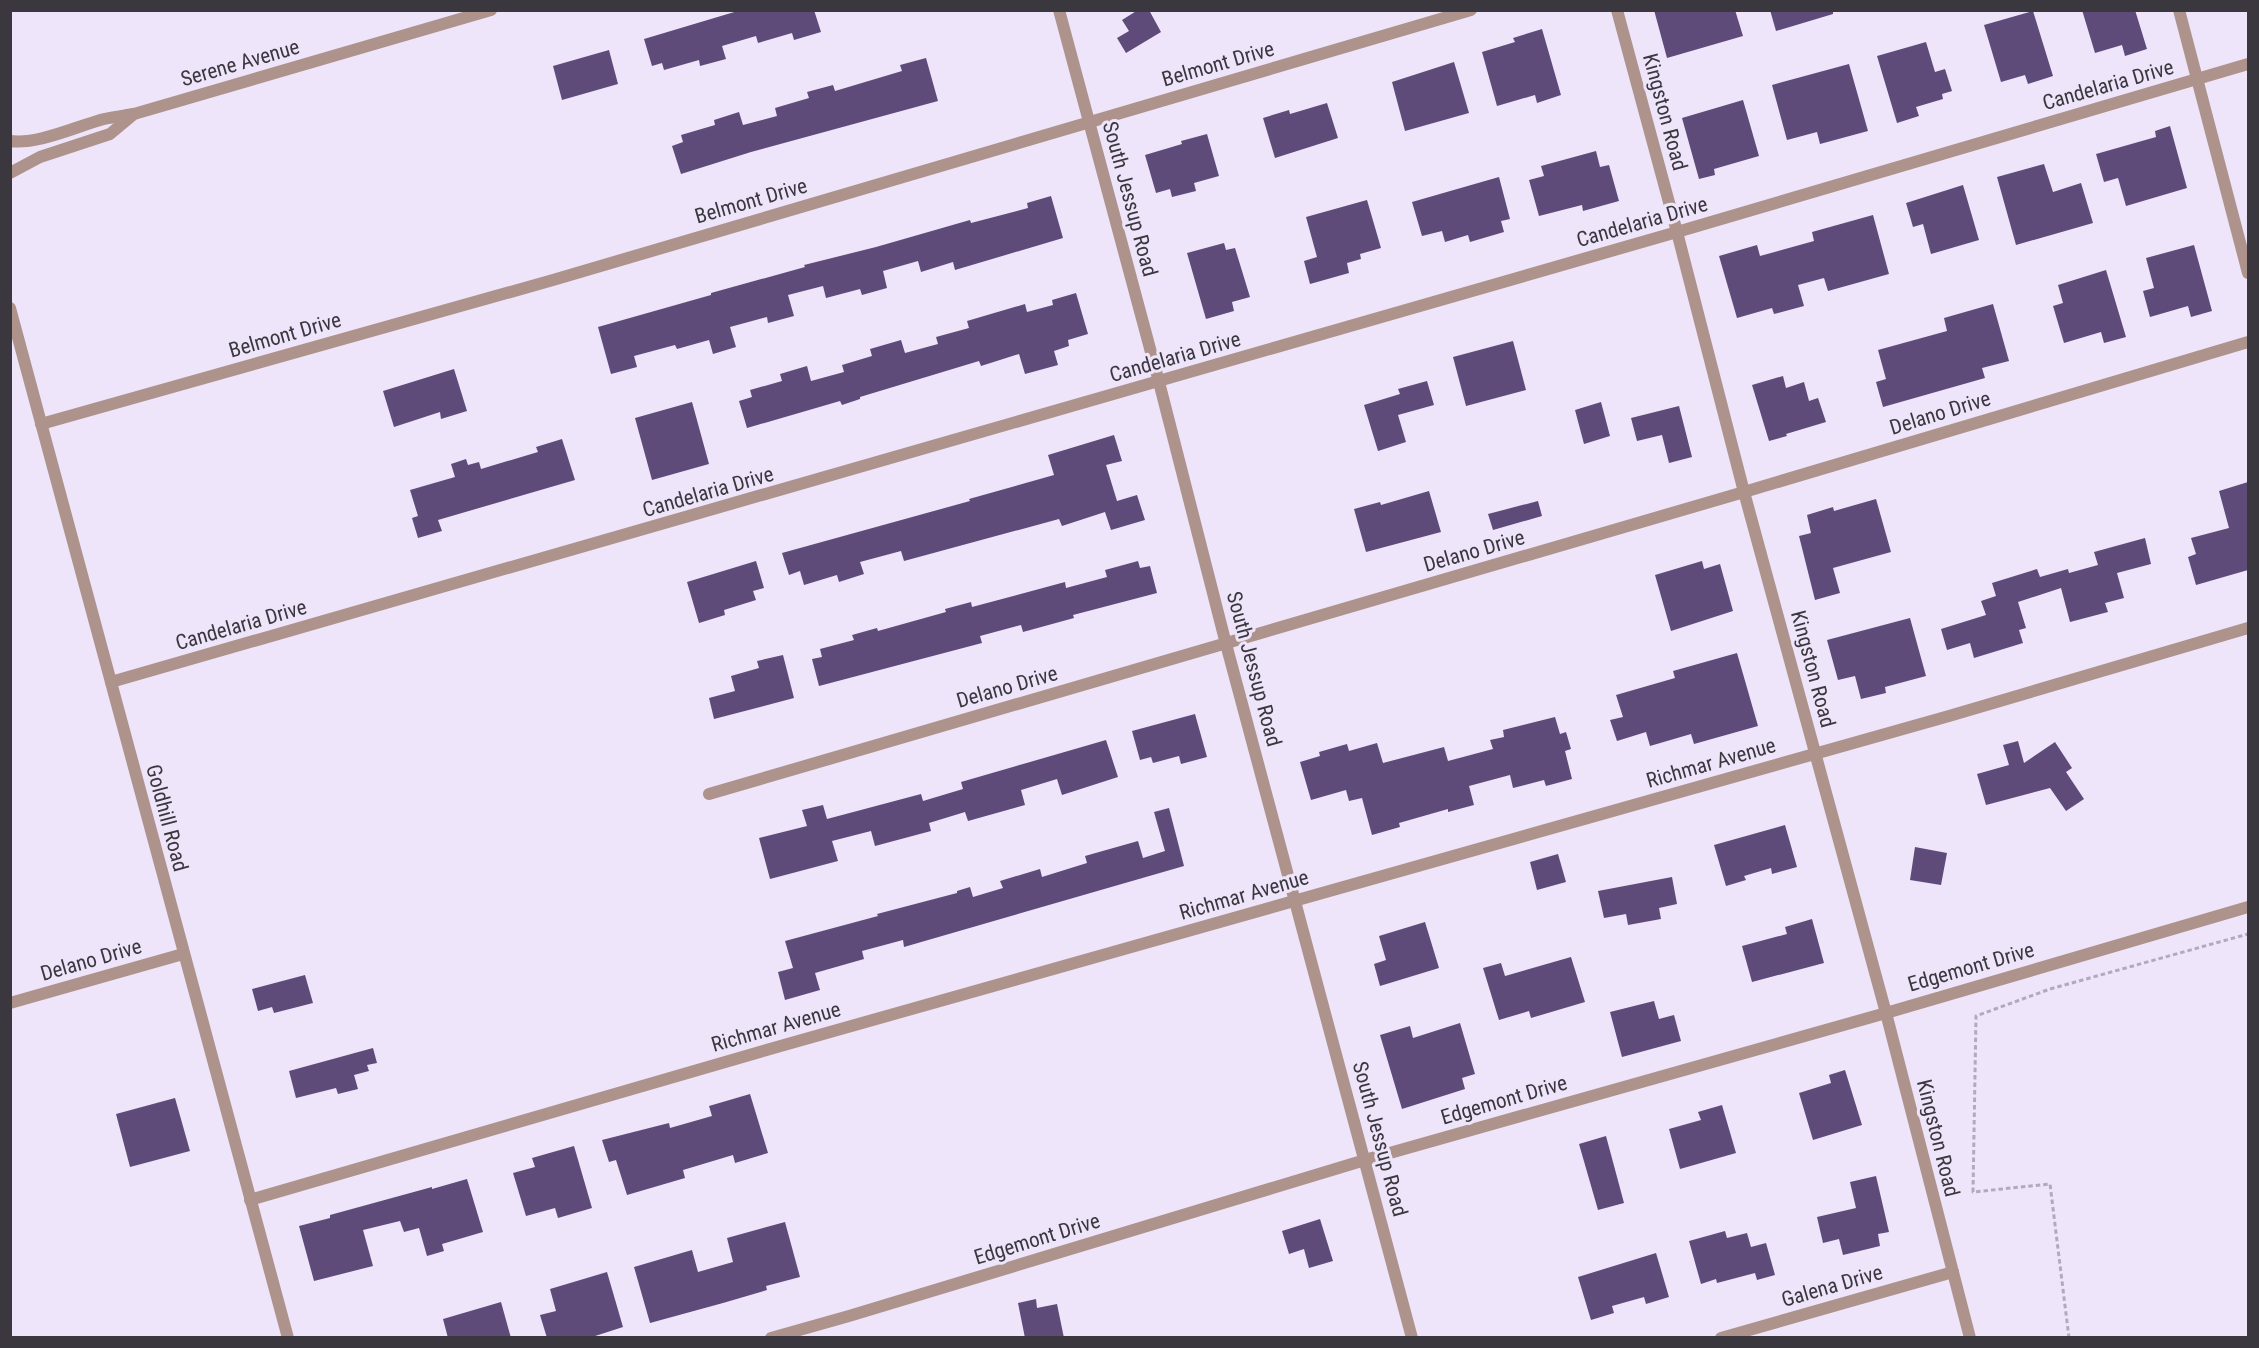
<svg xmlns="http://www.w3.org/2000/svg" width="2259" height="1348" font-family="'Roboto Condensed',sans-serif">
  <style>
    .building { fill: #5e4b7a }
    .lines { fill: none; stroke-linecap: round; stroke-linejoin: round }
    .path { stroke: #b2aabb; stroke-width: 3; stroke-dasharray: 4.5 3; stroke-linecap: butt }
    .minor { stroke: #ae938c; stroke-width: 12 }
    .tertiary { stroke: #ae938c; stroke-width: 12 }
    .labels { text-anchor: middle; stroke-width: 6; stroke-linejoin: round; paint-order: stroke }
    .street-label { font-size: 21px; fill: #3b373f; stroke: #eee5fa }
  </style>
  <rect width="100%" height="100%" fill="#eee5fa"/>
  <g class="building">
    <path d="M741,10H814L821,32L794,40L792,33L758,43L756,36L722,46L726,59L700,66L699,60L664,70L662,63L652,66L644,39Z"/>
    <path d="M1138,10H1149L1161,32L1126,53L1117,38L1129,31L1122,20Z"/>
    <path d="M1654,10H1735L1743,36L1667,58Z"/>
    <path d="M1770,10H1833V14L1776,31Z"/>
    <path d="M2082,10H2135L2147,49L2125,56L2122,45L2095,53Z"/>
    <path d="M2033,11L2053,76L2028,84L2025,75L2001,82L1984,25Z"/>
    <path d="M1542,29L1561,95L1537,103L1535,95L1497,106L1482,52L1515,42L1513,38Z"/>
    <path d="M1926,42L1935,72L1945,69L1952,91L1942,94L1943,99L1916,107L1919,116L1897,123L1877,56Z"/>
    <path d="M609,50L618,84L562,100L553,66Z"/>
    <path d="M926,58L938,101L751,152L681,174L672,146L683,142L681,135L715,125L714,120L739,112L743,125L777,116L775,108L809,98L807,92L833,85L835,91L902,71L900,65Z"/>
    <path d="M1454,62L1469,113L1405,131L1392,82Z"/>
    <path d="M1849,64L1868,131L1820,144L1817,132L1787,140L1772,85Z"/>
    <path d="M1743,100L1759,156L1714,169L1715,175L1699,179L1682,118Z"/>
    <path d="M1327,103L1338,138L1275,158L1263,118L1289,110L1290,114Z"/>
    <path d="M2170,126L2187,188L2126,206L2118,178L2104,182L2096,154L2156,137L2155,131Z"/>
    <path d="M1207,134L1219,176L1194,183L1196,191L1172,197L1170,189L1156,193L1145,155L1182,144L1181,141Z"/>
    <path d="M1596,151L1600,167L1609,165L1619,201L1583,211L1582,205L1539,216L1529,180L1544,176L1541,166Z"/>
    <path d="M2044,164L2053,192L2081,183L2093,223L2016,245L1997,177Z"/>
    <path d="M1499,177L1510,219L1501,221L1504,232L1470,242L1468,235L1445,242L1442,231L1422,236L1412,202Z"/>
    <path d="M1963,185L1979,240L1931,254L1923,224L1913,227L1906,203Z"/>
    <path d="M1051,196L1063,238L955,270L953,262L921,272L918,261L883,271L887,288L862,295L860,289L826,298L823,286L788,295L794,316L768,323L767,317L730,327L736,347L713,354L709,340L677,349L675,345L634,356L637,367L611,374L598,327L711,295V293L805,267L804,265L876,247L970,220L971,223L1028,208L1027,203Z"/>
    <path d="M1367,200L1381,248L1360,254L1361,259L1347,263L1349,273L1310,284L1304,261L1317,257L1306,217Z"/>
    <path d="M1873,215L1889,274L1828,291L1824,278L1798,285L1804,306L1774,314L1772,308L1737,318L1719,256L1757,245L1760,256L1814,241L1812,232Z"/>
    <path d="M1224,243L1226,250L1235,248L1250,297L1232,302L1234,311L1206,319L1187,253Z"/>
    <path d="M2194,245L2212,311L2191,317L2188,306L2150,317L2143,291L2154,288L2146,258Z"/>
    <path d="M2106,270L2126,337L2104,343L2101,332L2064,343L2053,306L2063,303L2058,285Z"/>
    <path d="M1076,293L1088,334L1068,340L1069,346L1054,351L1058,365L1025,374L1019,354L981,366L979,361L860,397V399L842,405L840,401L747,428L739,401L752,397L750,390L782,381L780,374L807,366L811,381L844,372L842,365L872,356L870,349L901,340L905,353L938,344L936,337L969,328L967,321L1025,304L1027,312L1053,305L1052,300Z"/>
    <path d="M1993,304L2009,361L1982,368L1985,378L1883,407L1876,382L1886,379L1878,350L1947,331L1944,318Z"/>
    <path d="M1513,341L1526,390L1466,406L1453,357Z"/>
    <path d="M454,369L467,411L441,419L440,412L394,427L383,391Z"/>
    <path d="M1783,376L1786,388L1804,382L1809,401L1818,398L1826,422L1786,434L1787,436L1769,441L1752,385Z"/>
    <path d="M1427,381L1434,405L1398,415L1406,442L1378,451L1364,405L1400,394L1398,389Z"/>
    <path d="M692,402L709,464L652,480L635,418Z"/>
    <path d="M1601,402L1610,436L1584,444L1575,410Z"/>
    <path d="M1679,406L1692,457L1669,463L1662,435L1637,441L1631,418Z"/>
    <path d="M1114,435L1122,461L1106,465L1117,501L1137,495L1145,520L1111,530L1105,512L1062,526L1059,519L904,561L901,551L860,562L864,574L839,582L837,575L804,585L800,571L789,575L782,553L970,501L969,499L1054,475L1048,455Z"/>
    <path d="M562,439L575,480L438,520L442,531L418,538L412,518L418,516L410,490L455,477L451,464L466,459L468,465L479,462L481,469L538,452L536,447Z"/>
    <path d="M2248,482V570L2196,585L2188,557L2196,554L2191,538L2229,528L2219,491Z"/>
    <path d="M1429,491L1441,532L1366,552L1354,509L1380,502L1381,505Z"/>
    <path d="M1876,499L1891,552L1833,568L1840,593L1815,600L1799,536L1811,533L1807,515L1833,507L1834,511Z"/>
    <path d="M1538,501L1542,516L1493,530L1488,514Z"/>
    <path d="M2145,538L2151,564L2117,573L2124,598L2105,603L2108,612L2070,622L2061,588L2018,602L2026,628L2019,630L2023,643L1974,658L1970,643L1947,650L1941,629L1986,615L1981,601L1996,596L1992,583L2037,569L2040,577L2068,569L2069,573L2098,565L2094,552Z"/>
    <path d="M756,561L764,588L753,591L756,600L724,610L725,615L699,623L687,582Z"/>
    <path d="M1138,561L1140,568L1150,566L1157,593L1073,615L1074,618L1023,632L1021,625L980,636L982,643L819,686L812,659L822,657L820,649L854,640L852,635L877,628L878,631L946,612L945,609L971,602L972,607L1065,582L1066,588L1107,577L1105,570Z"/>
    <path d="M1702,561L1704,569L1720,564L1733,611L1671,631L1655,575Z"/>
    <path d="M1910,618L1926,676L1885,687L1886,693L1861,699L1855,676L1838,680L1827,640Z"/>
    <path d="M1737,653L1758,726L1694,744L1691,734L1650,746L1646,732L1617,741L1610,720L1623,717L1616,695L1675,678L1673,671Z"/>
    <path d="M783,655L794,698L714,719L709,698L735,691L731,676L759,668L757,661Z"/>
    <path d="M1195,714L1207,757L1181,764L1179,756L1153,763L1151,757L1140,760L1132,731Z"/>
    <path d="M1555,717L1560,734L1566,732L1571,749L1565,751L1572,779L1546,786L1544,780L1513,788L1510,775L1469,786L1474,805L1448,812V809L1399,823L1400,827L1372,835L1362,798L1349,801L1346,790L1311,800L1300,762L1320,756L1319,752L1347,744L1349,751L1377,743L1383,763L1444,747L1448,761L1493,749L1490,740L1504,737L1503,730Z"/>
    <path d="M1106,740L1118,777L1062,795L1057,779L1021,790L1025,805L968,821L965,812L929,823L931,831L875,846L871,831L832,841L838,861L770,879L759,838L807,826L802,810L823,805L827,819L921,794L923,801L963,789L961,782Z"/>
    <path d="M2018,741L2024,763L2055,742L2072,768L2066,772L2084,799L2066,811L2050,788L1986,805L1977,774L2009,765L2003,745Z"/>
    <path d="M1169,808L1184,866L904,947L903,940L862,951L864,959L815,973L820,990L785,1000L778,972L793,968L785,941L878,916L877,914L957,893V891L970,887L973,897L1003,888L1000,881L1040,869L1042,877L1087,863L1085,856L1138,841L1143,858L1165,851L1154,812Z"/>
    <path d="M1785,825L1797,867L1772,874L1771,868L1744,876L1746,880L1726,886L1714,845Z"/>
    <path d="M1915,847L1947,853L1941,885L1910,880Z"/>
    <path d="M1558,854L1566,882L1537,890L1530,862Z"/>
    <path d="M1672,877L1677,904L1659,908L1661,919L1628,925L1626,914L1604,918L1598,891Z"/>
    <path d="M1812,919L1824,963L1752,982L1742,946L1787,934L1785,927Z"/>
    <path d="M1425,922L1439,968L1380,986L1374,964L1386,960L1379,936Z"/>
    <path d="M1571,957L1585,1002L1531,1018L1529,1011L1499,1020L1483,968L1501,963L1505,976Z"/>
    <path d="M305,975L313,1003L274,1013L272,1007L258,1011L252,989Z"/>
    <path d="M1654,1001L1659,1019L1674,1015L1681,1041L1622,1057L1610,1012Z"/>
    <path d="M1460,1023L1475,1074L1462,1078L1465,1089L1402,1109L1380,1035L1410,1026L1413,1038Z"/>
    <path d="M373,1048L377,1063L367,1065L369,1071L354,1075L358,1089L338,1094L336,1088L296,1098L289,1071Z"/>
    <path d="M1845,1070L1862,1125L1813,1140L1799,1093L1831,1083L1829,1075Z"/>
    <path d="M750,1094L768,1153L735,1163L733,1155L683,1170L685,1178L627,1195L616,1160L609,1162L602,1140L669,1123L670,1128L712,1116L709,1106Z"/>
    <path d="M175,1098L190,1151L130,1167L116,1114Z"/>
    <path d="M1722,1105L1736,1153L1680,1169L1669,1129L1701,1120L1698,1112Z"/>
    <path d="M1606,1136L1624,1203L1598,1210L1579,1144Z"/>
    <path d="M574,1146L592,1208L558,1218L555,1208L526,1216L513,1173L535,1167L532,1158Z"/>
    <path d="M1876,1176L1889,1232L1878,1234L1880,1246L1843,1255L1839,1239L1823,1243L1817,1217L1856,1208L1850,1182Z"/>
    <path d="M467,1179L483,1232L442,1244L444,1251L427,1256L419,1228L404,1232L400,1221L363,1230L373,1266L314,1281L299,1226L330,1218V1215L432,1187V1189Z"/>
    <path d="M1320,1219L1333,1261L1309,1268L1304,1249L1289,1254L1282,1231Z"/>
    <path d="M785,1222L800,1277L766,1286L767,1290L723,1303L650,1323L634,1267L692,1250L698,1272L733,1262L727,1238Z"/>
    <path d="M1725,1231L1727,1238L1747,1233L1751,1247L1766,1243L1775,1275L1757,1280L1755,1273L1717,1283L1716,1279L1701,1284L1689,1241Z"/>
    <path d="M1656,1253L1669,1297L1646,1304L1644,1297L1612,1306L1614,1313L1591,1320L1578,1277Z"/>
    <path d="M607,1272L623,1327L589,1338H547L540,1315L556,1311L550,1289Z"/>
    <path d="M1036,1299L1037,1308L1057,1304L1064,1338H1025L1018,1303Z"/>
    <path d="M501,1302L511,1338H448L443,1319Z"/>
  </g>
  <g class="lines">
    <path class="path" d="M2069,1338L2050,1184L1973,1192L1976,1016L2050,989L2248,934"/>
    <g class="minor">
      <path d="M1059,10L1159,382L1226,644L1412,1338"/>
      <path d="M1617,10L1677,232L1744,492L1886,1013L1970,1338"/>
      <path d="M2179,10L2248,273"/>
      <path d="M10,308L288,1338"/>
      <path d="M41,424L553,280L1471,10"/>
      <path d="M111,682L1677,232L2248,64"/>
      <path d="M709,794L1744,492L2248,342"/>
      <path d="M10,1003L183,954"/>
      <path d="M250,1200L777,1047L1949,716L2248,628"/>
      <path d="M771,1338L849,1316L1365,1160L1886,1013L2248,907"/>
      <path d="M1721,1338L1953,1272"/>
    </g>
    <g class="tertiary">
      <path d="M10,141C38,145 77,126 104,119C113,117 123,116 133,114"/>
      <path d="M10,173L40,157L110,134L134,114L491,10"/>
    </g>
  </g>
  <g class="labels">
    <g class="street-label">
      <text transform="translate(240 63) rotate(-16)" y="7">Serene Avenue</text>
      <text transform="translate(1218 64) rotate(-16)" y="7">Belmont Drive</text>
      <text transform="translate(2108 85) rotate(-16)" y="7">Candelaria Drive</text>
      <text transform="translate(1665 112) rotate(75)" y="7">Kingston Road</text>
      <text transform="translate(1130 199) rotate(75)" y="7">South Jessup Road</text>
      <text transform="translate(751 201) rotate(-16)" y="7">Belmont Drive</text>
      <text transform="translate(1642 222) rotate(-16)" y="7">Candelaria Drive</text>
      <text transform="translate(285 335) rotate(-16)" y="7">Belmont Drive</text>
      <text transform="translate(1175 357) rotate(-16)" y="7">Candelaria Drive</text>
      <text transform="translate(1940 413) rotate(-17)" y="7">Delano Drive</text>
      <text transform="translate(708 492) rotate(-16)" y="7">Candelaria Drive</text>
      <text transform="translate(1474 551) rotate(-16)" y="7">Delano Drive</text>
      <text transform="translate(241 625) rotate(-16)" y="7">Candelaria Drive</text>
      <text transform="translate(1254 669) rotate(75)" y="7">South Jessup Road</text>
      <text transform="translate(1813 669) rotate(75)" y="7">Kingston Road</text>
      <text transform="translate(1007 687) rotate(-16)" y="7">Delano Drive</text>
      <text transform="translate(1711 763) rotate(-16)" y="7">Richmar Avenue</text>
      <text transform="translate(167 818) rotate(75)" y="7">Goldhill Road</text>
      <text transform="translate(1244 895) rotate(-16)" y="7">Richmar Avenue</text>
      <text transform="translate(91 960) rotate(-16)" y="7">Delano Drive</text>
      <text transform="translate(1971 967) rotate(-16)" y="7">Edgemont Drive</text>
      <text transform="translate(776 1027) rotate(-16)" y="7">Richmar Avenue</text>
      <text transform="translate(1504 1100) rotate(-16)" y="7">Edgemont Drive</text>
      <text transform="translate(1938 1138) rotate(76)" y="7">Kingston Road</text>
      <text transform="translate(1380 1139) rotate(75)" y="7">South Jessup Road</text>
      <text transform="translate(1037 1239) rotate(-17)" y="7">Edgemont Drive</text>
      <text transform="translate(1832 1286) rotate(-16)" y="7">Galena Drive</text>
    </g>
  </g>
  <rect width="2259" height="1348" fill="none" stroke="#3b373f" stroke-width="24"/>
</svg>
